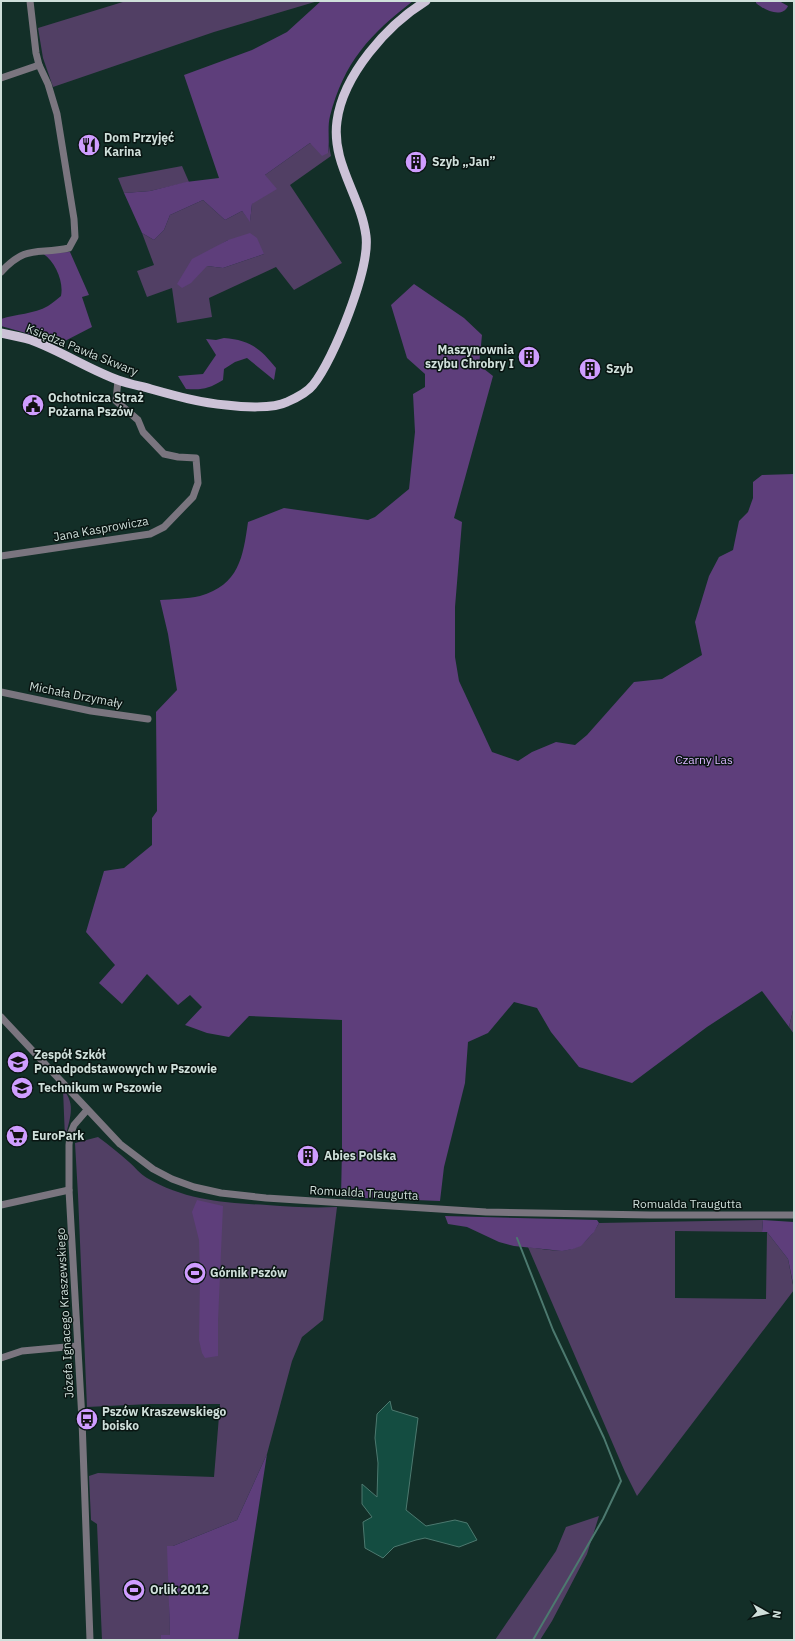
<svg xmlns="http://www.w3.org/2000/svg" width="795" height="1641" font-family="'IBM Plex Sans',sans-serif">
  <style>
    .green { fill: #513f64; fill-rule: evenodd }
    .forest { fill: #5e3e7b }
    .water { fill: #144d41; stroke: #4c796f }
    .lines { fill: none; stroke-linecap: round; stroke-linejoin: round }
    .stream { stroke: #4c796f; stroke-width: 2 }
    .minor { stroke: #7a757f; stroke-width: 7 }
    .major { stroke: #ccc2d7; stroke-width: 9 }
    .labels { text-anchor: middle; stroke-width: 3; stroke-linejoin: round; paint-order: stroke }
    .poi-label { font-size: 12px; font-weight: bold; fill: #cfdfda; stroke: #091512; text-anchor: start }
    .street-label { font-size: 12px; fill: #cfdfda; stroke: #091512 }
    .park-label { font-size: 12px; fill: #d8b4fc; stroke: #091512 }
  </style>
  <rect width="100%" height="100%" fill="#132f28"/>
  <g class="green">
    <path d="M126,1H318L214,32L53,87L43,58L38,28Z"/>
    <path d="M310,143L328,153L329,146L331,156L290,185L342,263L294,290L276,267L209,298L212,317L177,323L172,288L147,297L137,271L154,265L142,233L154,240L164,230L170,215L203,200L225,220L242,211L250,221L252,204L265,175ZM228,240L264,254L223,268L207,266L215,248Z"/>
    <path d="M182,166L189,182L150,191L124,193L118,178Z"/>
    <path d="M794,1006V1034L789,1027Z"/>
    <path d="M63,1089C77,1105 69,1120 65,1139Z"/>
    <path d="M98,1137C109,1145 119,1153 129,1162C135,1167 140,1174 147,1178C184,1200 225,1203 267,1205C291,1207 313,1208 337,1207L323,1320L302,1337L292,1361L267,1454L237,1520L173,1546H168L170,1635H161V1640H102L97,1524L91,1520L89,1476L98,1473L214,1477L220,1404H150L87,1407L78,1195L75,1143Z"/>
    <path d="M763,1220L762,1232L675,1231V1298L766,1299L767,1232L788,1259L794,1290L637,1496L625,1472L528,1247C562,1252 580,1257 599,1223Z"/>
    <path d="M599,1516L587,1554L552,1621L540,1640H495L556,1551L566,1527Z"/>
  </g>
  <g class="forest">
    <path d="M321,1H413C370,34 344,62 330,116C327,128 330,141 328,153L322,156L310,143L265,175L277,189L252,204L250,222L242,211L225,220L203,200L170,215L164,230L154,240L142,233L124,193L150,191L186,182L219,178L184,75L252,50L287,32Z"/>
    <path d="M756,1H779L788,6C782,19 764,10 756,3Z"/>
    <path d="M250,233L257,238L264,254L223,268L207,266L191,283L182,288L177,284L192,259L228,240Z"/>
    <path d="M70,252L89,295L82,297L92,327L61,343L1,326V319C16,314 34,314 48,306C53,303 57,299 61,296C64,281 55,261 42,253Z"/>
    <path d="M414,284L464,318L482,335L479,365L493,376L454,518L462,522L455,607V657L459,681L492,752L518,761L532,752L556,742L575,745L587,735L634,682L662,679L702,655L695,622L709,576L719,557L733,550L739,521L748,512L753,498V482L762,475L794,474V1006L789,1027L762,991L707,1027L632,1083L579,1067L551,1032L537,1008L514,1002L488,1033L468,1042L465,1083L444,1167L440,1201L341,1197L342,1149V1020L249,1016L229,1037L207,1033L185,1025L202,1007L190,995L178,1005L147,974L122,1004L99,983L115,965L86,932L104,871L124,868L152,845V818L157,811L156,712L177,690L168,634L160,600C172,599 187,599 200,596C239,585 243,557 248,522L284,508L368,520L375,517L409,489L415,432L413,394L425,387V374L407,358L391,305Z"/>
    <path d="M224,338C250,340 260,348 276,368L274,380L247,358L235,362L224,369L223,380C208,389 203,390 186,389L178,376L203,374L216,355L206,339L216,340Z"/>
    <path d="M197,1200L223,1206L218,1321V1356L205,1358L202,1353L199,1340L200,1277L199,1240L192,1212Z"/>
    <path d="M445,1216L597,1220L599,1223L594,1232L581,1246L573,1249L562,1251L514,1246L499,1242L467,1227L448,1224Z"/>
    <path d="M763,1220L794,1222V1288L788,1259L767,1232H762Z"/>
    <path d="M267,1454L238,1640H161V1635H170L167,1546H173L237,1520Z"/>
  </g>
  <path class="water" d="M390,1401L392,1410L418,1418L406,1510L426,1526L455,1520L467,1523L477,1540L459,1547L425,1538L416,1540L394,1547L383,1558L365,1548L363,1522L372,1517L362,1504V1484L377,1497L378,1463L375,1438L377,1414Z"/>
  <g class="lines">
    <path class="stream" d="M517,1238L553,1330L604,1438L621,1481L603,1519L533,1640"/>
    <g class="minor">
      <path d="M1,78L39,65"/>
      <path d="M1,272C27,244 37,255 69,248L75,237L74,219L57,114L48,84L39,65L36,53L30,1"/>
      <path d="M1,556L150,534L164,527L193,497L198,483L196,458L178,457L164,454L143,432L138,420L116,401L118,380"/>
      <path d="M1,692L91,711L148,719"/>
      <path d="M1,1017L120,1144L153,1169L172,1179L194,1187L221,1193L266,1198L486,1212L650,1215H794"/>
      <path d="M87,1110L74,1125L70,1135L69,1145V1190L82,1420L90,1640"/>
      <path d="M1,1205L69,1190"/>
      <path d="M1,1358L22,1351L77,1346"/>
    </g>
    <path class="major" d="M1,333C11,335 21,337 31,340C61,351 88,369 118,380C129,384 140,386 151,389C176,396 201,403 226,405C242,407 273,409 287,402C296,398 307,393 313,385C334,359 370,269 366,236C361,196 331,163 337,121C343,75 387,25 426,1"/>
  </g>
  <defs>
    <g id="restaurant-disc" transform="scale(1.15)"><circle r="9.5" fill="#cf9dff" stroke="#091512"/><path d="M-5-6h1v4h1v-4h1v4h1v-4h1v5L-1.5 .5V6h-2V.5L-5-1ZM5-6V6H3V1.5H1.5Q1.5-4 5-6Z" fill="#111"/></g>
    <g id="building-disc" transform="scale(1.15)"><circle r="9.5" fill="#cf9dff" stroke="#091512"/><path d="M-4-6H4V6H1V3H-1V6H-4ZM-2.5-4.3h1.7v1.8h-1.7ZM.8-4.3h1.7v1.8H.8ZM-2.5-1h1.7V.8h-1.7ZM.8-1h1.7V.8H.8Z" fill="#111"/></g>
    <g id="civic-disc" transform="scale(1.15)"><circle r="9.5" fill="#cf9dff" stroke="#091512"/><path d="M-.6-6.5H3V-4.5H.6V-3L4-1V1h2V6H-6V1h2V-1L-.6-3ZM-1.2 2.5V6h2.4V2.5Z" fill="#111"/></g>
    <g id="school-disc" transform="scale(1.15)"><circle r="9.5" fill="#cf9dff" stroke="#091512"/><path d="M0-5L7-2L0 1L-7-2ZM-4 1L0 2.5L4 1V4Q0 6-4 4Z" fill="#111"/></g>
    <g id="supermarket-disc" transform="scale(1.15)"><circle r="9.5" fill="#cf9dff" stroke="#091512"/><path d="M-6-5.5h2.5l.6 2H6L4.5 2H-2.5L-4.4-4H-6ZM-1.5 3.2a1.3 1.3 0 1 0 .1 0ZM3 3.2a1.3 1.3 0 1 0 .1 0Z" fill="#111"/></g>
    <g id="stadium-disc" transform="scale(1.15)"><circle r="9.5" fill="#cf9dff" stroke="#091512"/><path d="M0-5a6.5 5 0 1 0 0 10a6.5 5 0 1 0 0-10ZM-3.5-1.8h7v3.6h-7Z" fill="#111"/></g>
    <g id="bus-disc" transform="scale(1.15)"><circle r="9.5" fill="#cf9dff" stroke="#091512"/><path d="M-5-6H5V4H4V6H2V4H-2V6H-4V4H-5ZM-3.5-4V0h7V-4ZM-3.5 1.2v1.5H-2V1.2ZM2 1.2v1.5H3.5V1.2Z" fill="#111"/></g>
  </defs>
  <g fill-rule="evenodd">
    <use href="#restaurant-disc" x="89" y="145"/>
    <use href="#building-disc" x="416" y="162"/>
    <use href="#building-disc" x="529" y="357"/>
    <use href="#building-disc" x="590" y="369"/>
    <use href="#civic-disc" x="33" y="405"/>
    <use href="#school-disc" x="18" y="1062"/>
    <use href="#school-disc" x="22" y="1088"/>
    <use href="#supermarket-disc" x="17" y="1136"/>
    <use href="#building-disc" x="308" y="1156"/>
    <use href="#stadium-disc" x="195" y="1273"/>
    <use href="#bus-disc" x="87" y="1419"/>
    <use href="#stadium-disc" x="134" y="1590"/>
  </g>
  <g class="labels">
    <g class="poi-label">
      <text x="104" y="142">Dom Przyjęć<tspan x="104" dy="14">Karina</tspan></text>
      <text x="432" y="166">Szyb „Jan”</text>
      <text x="514" y="354" text-anchor="end">Maszynownia<tspan x="514" dy="14">szybu Chrobry I</tspan></text>
      <text x="606" y="373">Szyb</text>
      <text x="48" y="402">Ochotnicza Straż<tspan x="48" dy="14">Pożarna Pszów</tspan></text>
      <text x="34" y="1059">Zespół Szkół<tspan x="34" dy="14">Ponadpodstawowych w Pszowie</tspan></text>
      <text x="38" y="1092">Technikum w Pszowie</text>
      <text x="32" y="1140">EuroPark</text>
      <text x="324" y="1160">Abies Polska</text>
      <text x="210" y="1277">Górnik Pszów</text>
      <text x="102" y="1416">Pszów Kraszewskiego<tspan x="102" dy="14">boisko</tspan></text>
      <text x="150" y="1594">Orlik 2012</text>
    </g>
    <g class="street-label">
      <text transform="translate(82 350) rotate(22)" y="4">Księdza Pawła Skwary</text>
      <text transform="translate(101 529) rotate(-10)" y="4">Jana Kasprowicza</text>
      <text transform="translate(76 695) rotate(11)" y="4">Michała Drzymały</text>
      <text transform="translate(364 1193) rotate(3)" y="4">Romualda Traugutta</text>
      <text x="687" y="1208">Romualda Traugutta</text>
      <text transform="translate(65 1313) rotate(-93)" y="4">Józefa Ignacego Kraszewskiego</text>
    </g>
    <g class="park-label">
      <text x="704" y="764">Czarny Las</text>
    </g>
  </g>
  <rect width="795" height="1641" fill="none" stroke="#cfdfda" stroke-width="4"/>
  <g transform="translate(767 1613) rotate(98)" stroke="#091512" stroke-width="3" paint-order="stroke">
  <path d="M0-3L7 15L0 10L-7 15Z" fill="#cfdfda"/>
  <text y="-6" font-size="11" font-weight="bold" text-anchor="middle" fill="#cfdfda">N</text>
  </g>
</svg>
